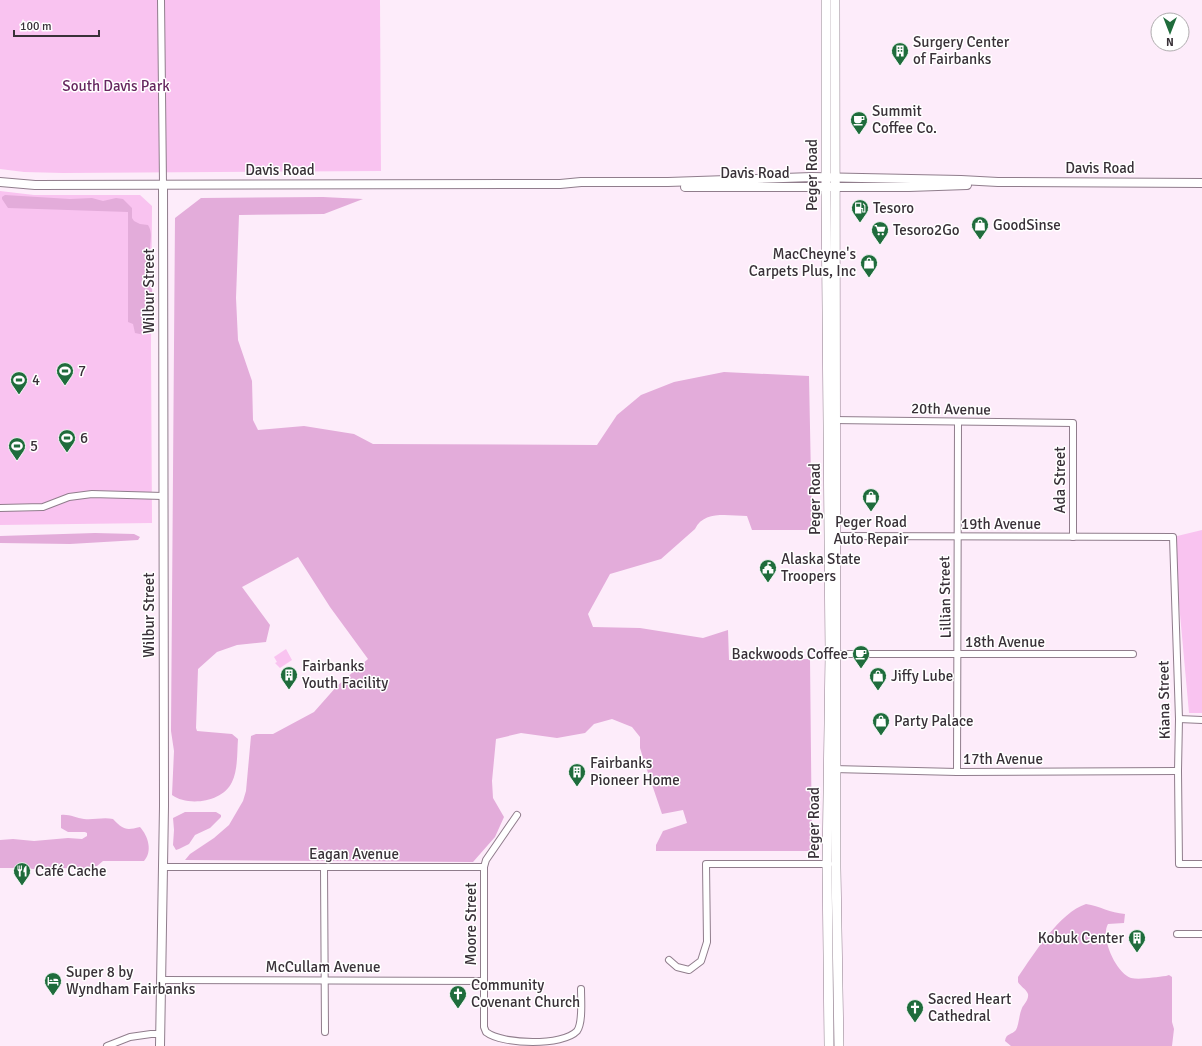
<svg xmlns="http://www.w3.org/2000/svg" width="1202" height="1046" font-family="Signika,sans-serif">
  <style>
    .green { fill: #f9c3f0 }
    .forest { fill: #e3acda }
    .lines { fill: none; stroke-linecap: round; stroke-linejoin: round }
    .minor-casing { stroke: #907d8c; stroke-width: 8 }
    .tertiary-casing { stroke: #907d8c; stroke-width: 10 }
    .secondary-casing { stroke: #907d8c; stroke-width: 10 }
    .minor { stroke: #fff; stroke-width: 6 }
    .tertiary { stroke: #fff; stroke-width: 8 }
    .secondary { stroke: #fff; stroke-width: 9 }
    .labels { text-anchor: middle; stroke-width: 3; stroke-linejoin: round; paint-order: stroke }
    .poi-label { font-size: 15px; fill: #393138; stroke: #fff; text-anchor: start }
    .park-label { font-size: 15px; fill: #672760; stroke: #fff }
    .street-label { font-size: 15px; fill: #393138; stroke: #fff }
  </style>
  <rect width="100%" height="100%" fill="#fdecfa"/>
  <g class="green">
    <path d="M0,0H380L381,171L63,173L24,172L0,169Z"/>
    <path d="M0,191L34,195H140L152,206L151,348L152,523L0,525Z"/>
    <path d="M1202,530V713H1189L1173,537Z"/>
    <path d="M286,649L292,660L280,668L275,663L277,662L274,657Z"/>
  </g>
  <g class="forest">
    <path d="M5,195L70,199L92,198L103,201L116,198L123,199L132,208V218L134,221L140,224L148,225C153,233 150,240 150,249C153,272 152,294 152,317L151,326L145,335L135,333L133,324L128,322V212L8,208L2,199V197Z"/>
    <path d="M323,197L363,199L324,214L239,215L236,298L238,340L252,381L253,420L258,430L304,426L354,434L373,444L597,445L617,415L641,395L674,382L724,372L809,376L812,530H752L747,516C729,516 704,510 695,529L661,559L610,574L588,614L593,627L640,628L703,638L728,630L729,660L810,659L812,851H656V845L663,831L687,823L683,810L662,814L644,761L640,748V737L632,727L612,719L594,724L585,733L557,738L521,733L496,739L492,781L493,798L504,817L495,837L473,862L185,860L190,854L214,838L229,825L243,801L246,791L251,736L256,734H273L314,712L337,686L368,659L330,607L298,557L242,587L270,625L266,642L237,645L217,652L198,669L196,728L197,731L232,734L238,739C237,752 238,770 232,782C223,802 188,807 172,795L174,751L171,731L175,218L201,198Z"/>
    <path d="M95,533L134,534L140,537L138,540L70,544L0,543V536Z"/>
    <path d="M185,812H216L221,815V817L210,828L195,835L189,844L179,849L176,850L173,845L174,830L173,818Z"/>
    <path d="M61,815C69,814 76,818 84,819C94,820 103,817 113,819C123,829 125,831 140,827C148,836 153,851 144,861H103L97,866L84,869L61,868L33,869L26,868H0V840L13,839L34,841L68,838L82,839L87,836V833L85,832H68L61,828Z"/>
    <path d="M1086,904C1100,906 1110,913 1125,914L1124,923L1108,924C1100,937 1116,973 1131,978C1140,980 1156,977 1166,976L1169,975L1172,977V1022L1174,1029L1172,1046H1011L1005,1041C1006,1033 1012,1035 1016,1030C1019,1024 1019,1015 1022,1008C1024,1004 1029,1000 1028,994C1026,989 1020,986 1018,982V977C1033,955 1060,912 1086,904Z"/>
  </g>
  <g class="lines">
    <g class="minor-casing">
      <g id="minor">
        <path d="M161,0L163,184"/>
        <path d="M832,420L1073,423V537"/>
        <path d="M0,508L43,507L69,497L92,494L163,496"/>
        <path d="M833,536L1173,537L1179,719L1178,771L1179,864H1202"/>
        <path d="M834,654H1133"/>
        <path d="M1179,719L1202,720"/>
        <path d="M833,769L957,772L1178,771"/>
        <path d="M957,772L958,422"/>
        <path d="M163,867H484L486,860L517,815"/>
        <path d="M484,867V1027L486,1032C503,1045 563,1046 577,1031C583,1023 581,1000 581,989"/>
        <path d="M324,868L325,1032"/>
        <path d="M1177,934H1202"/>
        <path d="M669,960L677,967L689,970L701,961L707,942L706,864H829"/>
        <path d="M161,980L484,981"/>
        <path d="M107,1046L130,1037L151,1034H160"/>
      </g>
    </g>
    <g class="tertiary-casing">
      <g id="tertiary">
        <path d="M0,182L35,185L560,184L581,182H668L812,177L961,180L998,182L1202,183"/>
        <path d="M685,187H909L967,185"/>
        <path d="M160,1046L164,806L163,184"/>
      </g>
    </g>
    <g class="secondary-casing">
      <g id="secondary">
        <path d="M826,0V196L830,654L827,864L829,1046"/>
        <path d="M835,0L836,868L839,1046"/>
      </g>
    </g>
    <use href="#minor" class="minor"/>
    <use href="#tertiary" class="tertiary"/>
    <use href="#secondary" class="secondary"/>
  </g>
  <defs>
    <g id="building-pin" transform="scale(0.9)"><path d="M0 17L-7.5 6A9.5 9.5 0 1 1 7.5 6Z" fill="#1f6c3c" stroke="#fff"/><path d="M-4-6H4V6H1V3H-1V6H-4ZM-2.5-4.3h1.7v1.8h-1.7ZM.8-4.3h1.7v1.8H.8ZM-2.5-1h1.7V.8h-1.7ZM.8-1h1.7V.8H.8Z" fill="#fff"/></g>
    <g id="cafe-pin" transform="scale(0.9)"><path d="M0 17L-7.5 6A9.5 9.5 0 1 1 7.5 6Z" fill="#1f6c3c" stroke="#fff"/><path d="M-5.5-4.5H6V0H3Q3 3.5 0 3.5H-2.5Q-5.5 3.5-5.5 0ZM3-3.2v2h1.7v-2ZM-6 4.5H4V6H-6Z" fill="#fff"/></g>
    <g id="fuel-pin" transform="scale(0.9)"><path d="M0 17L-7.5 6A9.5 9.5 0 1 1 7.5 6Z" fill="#1f6c3c" stroke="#fff"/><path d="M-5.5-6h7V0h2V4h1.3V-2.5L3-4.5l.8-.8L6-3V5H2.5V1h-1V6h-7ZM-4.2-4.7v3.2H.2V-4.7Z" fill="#fff"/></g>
    <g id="shop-pin" transform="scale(0.9)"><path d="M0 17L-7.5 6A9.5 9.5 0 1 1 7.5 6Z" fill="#1f6c3c" stroke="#fff"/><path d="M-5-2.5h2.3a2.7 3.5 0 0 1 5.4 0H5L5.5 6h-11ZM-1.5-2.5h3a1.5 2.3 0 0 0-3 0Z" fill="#fff"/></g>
    <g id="supermarket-pin" transform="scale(0.9)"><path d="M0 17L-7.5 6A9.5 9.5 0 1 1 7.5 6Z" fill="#1f6c3c" stroke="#fff"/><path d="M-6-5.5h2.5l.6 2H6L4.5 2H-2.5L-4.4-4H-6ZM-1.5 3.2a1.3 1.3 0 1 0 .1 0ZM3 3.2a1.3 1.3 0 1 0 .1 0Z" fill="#fff"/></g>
    <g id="stadium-pin" transform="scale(0.9)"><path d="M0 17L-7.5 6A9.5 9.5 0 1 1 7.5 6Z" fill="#1f6c3c" stroke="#fff"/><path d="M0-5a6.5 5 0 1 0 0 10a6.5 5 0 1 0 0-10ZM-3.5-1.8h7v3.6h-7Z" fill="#fff"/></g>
    <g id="civic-pin" transform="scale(0.9)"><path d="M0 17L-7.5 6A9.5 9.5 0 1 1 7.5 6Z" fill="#1f6c3c" stroke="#fff"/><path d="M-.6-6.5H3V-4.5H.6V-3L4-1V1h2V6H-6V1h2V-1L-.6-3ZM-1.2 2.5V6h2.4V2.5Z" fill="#fff"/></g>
    <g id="restaurant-pin" transform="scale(0.9)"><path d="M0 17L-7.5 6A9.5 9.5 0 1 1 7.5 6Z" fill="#1f6c3c" stroke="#fff"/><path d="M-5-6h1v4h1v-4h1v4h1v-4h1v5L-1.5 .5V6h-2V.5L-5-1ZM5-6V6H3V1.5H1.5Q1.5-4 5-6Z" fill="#fff"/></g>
    <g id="hotel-pin" transform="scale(0.9)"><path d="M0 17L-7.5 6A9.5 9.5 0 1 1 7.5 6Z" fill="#1f6c3c" stroke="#fff"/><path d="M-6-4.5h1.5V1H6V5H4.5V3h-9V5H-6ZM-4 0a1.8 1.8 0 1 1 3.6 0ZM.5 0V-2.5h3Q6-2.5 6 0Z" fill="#fff"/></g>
    <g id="church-pin" transform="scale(0.9)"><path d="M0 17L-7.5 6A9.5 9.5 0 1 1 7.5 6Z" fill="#1f6c3c" stroke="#fff"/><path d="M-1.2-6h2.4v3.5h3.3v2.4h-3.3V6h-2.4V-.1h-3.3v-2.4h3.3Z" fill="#fff"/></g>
  </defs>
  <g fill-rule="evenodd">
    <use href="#building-pin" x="900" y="51"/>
    <use href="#cafe-pin" x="859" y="120"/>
    <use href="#fuel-pin" x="860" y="208"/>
    <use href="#shop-pin" x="980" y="225"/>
    <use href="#supermarket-pin" x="880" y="230"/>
    <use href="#shop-pin" x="869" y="263"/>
    <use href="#stadium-pin" x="65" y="371"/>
    <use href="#stadium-pin" x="19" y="380"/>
    <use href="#stadium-pin" x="67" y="438"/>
    <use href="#stadium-pin" x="17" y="446"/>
    <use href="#shop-pin" x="871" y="497"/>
    <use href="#civic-pin" x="768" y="568"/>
    <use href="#cafe-pin" x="861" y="654"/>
    <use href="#building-pin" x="289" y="675"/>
    <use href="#shop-pin" x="878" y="676"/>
    <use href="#shop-pin" x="881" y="721"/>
    <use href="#building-pin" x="577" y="772"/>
    <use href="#restaurant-pin" x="22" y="871"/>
    <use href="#building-pin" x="1137" y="938"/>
    <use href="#hotel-pin" x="53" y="981"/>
    <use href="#church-pin" x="458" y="994"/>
    <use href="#church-pin" x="915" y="1008"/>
  </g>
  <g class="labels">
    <g class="poi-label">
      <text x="913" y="47">Surgery Center<tspan x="913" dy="17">of Fairbanks</tspan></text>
      <text x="872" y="116">Summit<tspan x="872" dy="17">Coffee Co.</tspan></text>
      <text x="873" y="213">Tesoro</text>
      <text x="993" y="230">GoodSinse</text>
      <text x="893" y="235">Tesoro2Go</text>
      <text x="856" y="259" text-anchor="end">MacCheyne's<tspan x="856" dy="17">Carpets Plus, Inc</tspan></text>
      <text x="78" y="376">7</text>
      <text x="32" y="385">4</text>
      <text x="80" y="443">6</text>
      <text x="30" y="451">5</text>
      <text x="871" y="527" text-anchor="middle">Peger Road<tspan x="871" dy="17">Auto Repair</tspan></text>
      <text x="781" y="564">Alaska State<tspan x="781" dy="17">Troopers</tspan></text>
      <text x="848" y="659" text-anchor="end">Backwoods Coffee</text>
      <text x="302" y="671">Fairbanks<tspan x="302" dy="17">Youth Facility</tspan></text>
      <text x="891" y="681">Jiffy Lube</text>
      <text x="894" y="726">Party Palace</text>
      <text x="590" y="768">Fairbanks<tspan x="590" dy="17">Pioneer Home</tspan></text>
      <text x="35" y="876">Café Cache</text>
      <text x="1124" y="943" text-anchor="end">Kobuk Center</text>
      <text x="66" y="977">Super 8 by<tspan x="66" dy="17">Wyndham Fairbanks</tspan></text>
      <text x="471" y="990">Community<tspan x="471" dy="17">Covenant Church</tspan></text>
      <text x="928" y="1004">Sacred Heart<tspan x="928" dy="17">Cathedral</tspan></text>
    </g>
    <g class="park-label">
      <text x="116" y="91">South Davis Park</text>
    </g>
    <g class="street-label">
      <text x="1100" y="173">Davis Road</text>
      <text x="280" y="175">Davis Road</text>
      <text x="755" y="178">Davis Road</text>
      <text transform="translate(812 175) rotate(-90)" y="5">Peger Road</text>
      <text transform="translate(149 291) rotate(-90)" y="5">Wilbur Street</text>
      <text transform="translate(951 409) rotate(1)" y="5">20th Avenue</text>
      <text transform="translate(1060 480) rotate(-90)" y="5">Ada Street</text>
      <text transform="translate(815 499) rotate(-90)" y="5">Peger Road</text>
      <text x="1001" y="529">19th Avenue</text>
      <text transform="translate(945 597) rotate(-91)" y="5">Lillian Street</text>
      <text transform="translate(149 615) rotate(-90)" y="5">Wilbur Street</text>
      <text x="1005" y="647">18th Avenue</text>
      <text transform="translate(1164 700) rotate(-91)" y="5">Kiana Street</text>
      <text x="1003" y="764">17th Avenue</text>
      <text transform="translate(814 823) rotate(-90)" y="5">Peger Road</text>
      <text x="354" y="859">Eagan Avenue</text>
      <text transform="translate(471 924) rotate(-90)" y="5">Moore Street</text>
      <text x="323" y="972">McCullam Avenue</text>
    </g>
  </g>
  <g transform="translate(1170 32) rotate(180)"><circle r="19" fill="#ffffff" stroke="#b0adaf"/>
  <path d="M0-3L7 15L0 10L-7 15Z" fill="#1f6c3c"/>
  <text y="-6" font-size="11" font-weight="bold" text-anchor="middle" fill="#393138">N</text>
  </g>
  <path d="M14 30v6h85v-6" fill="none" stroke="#393138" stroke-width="2"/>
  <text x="20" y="30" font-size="12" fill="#393138" stroke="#ffffff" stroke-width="3" paint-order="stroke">100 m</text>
</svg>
